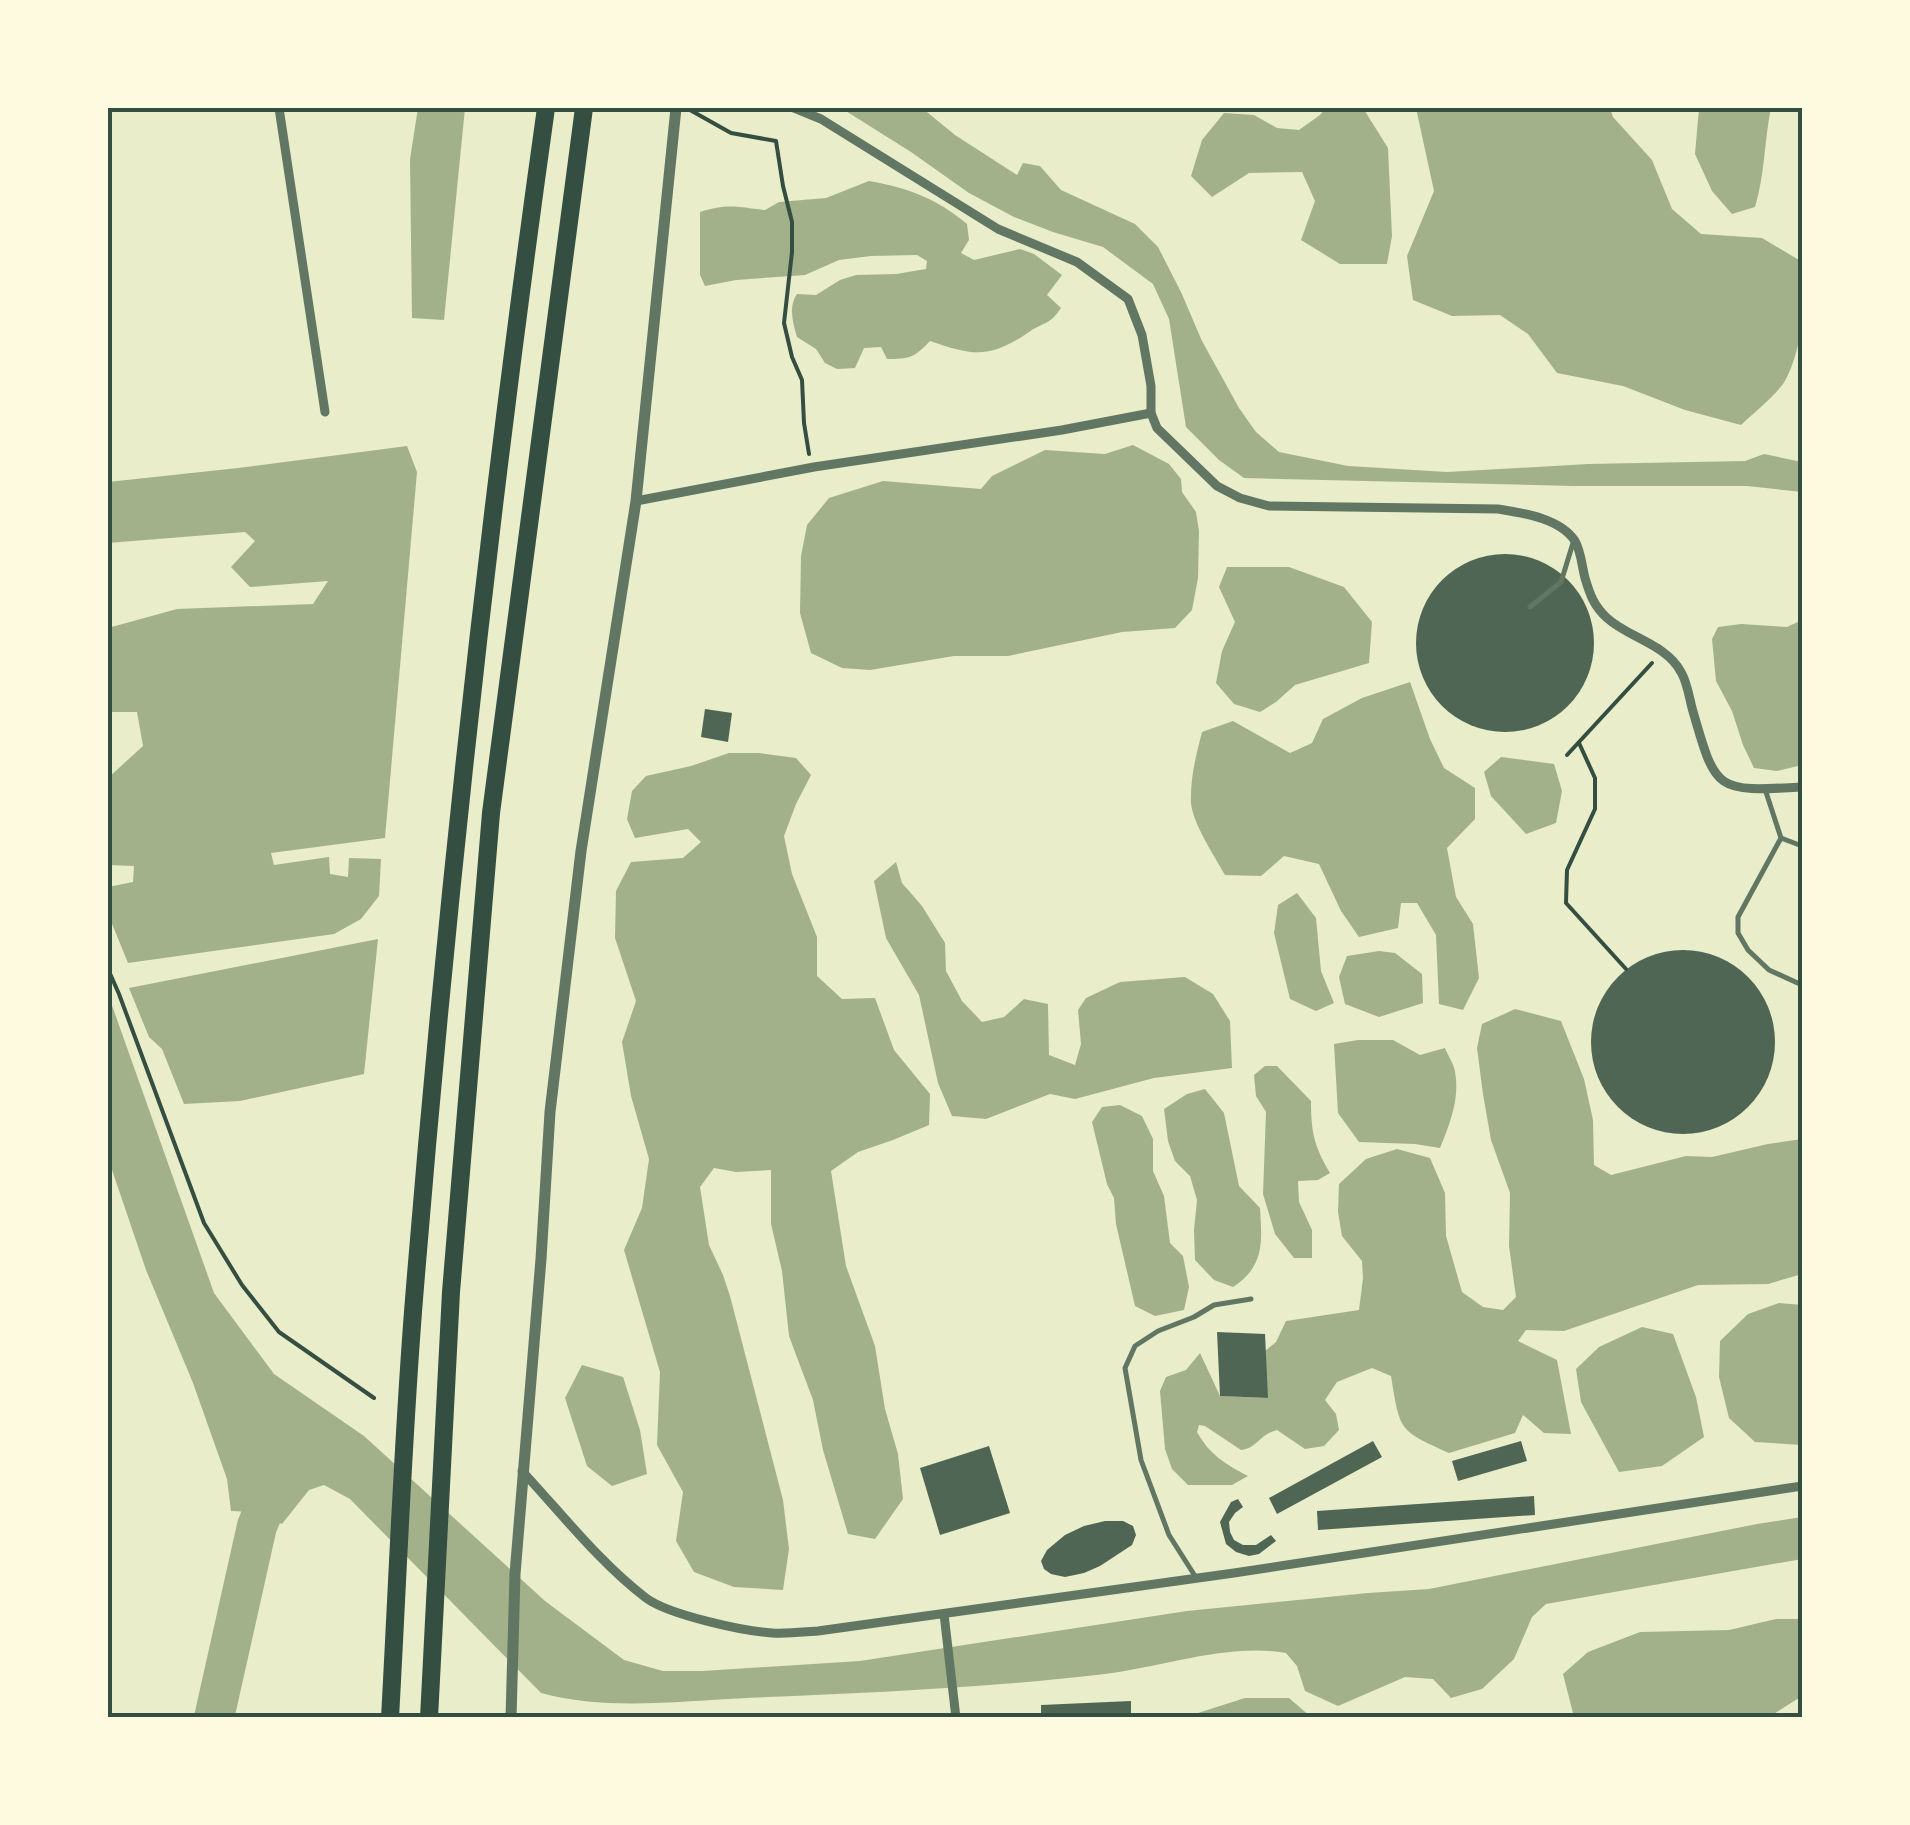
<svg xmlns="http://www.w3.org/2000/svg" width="1910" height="1825" font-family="Mulish,sans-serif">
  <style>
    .water { fill: #a3b18a }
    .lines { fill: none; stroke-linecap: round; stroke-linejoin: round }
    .river { stroke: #a3b18a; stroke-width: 40 }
    .building { fill: #4f6655 }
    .path { stroke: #344e41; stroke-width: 4 }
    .service { stroke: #617663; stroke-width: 5 }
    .minor { stroke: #617663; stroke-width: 9 }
    .tertiary { stroke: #617663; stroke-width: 11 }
    .motorway { stroke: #344e41; stroke-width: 18 }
    .neatline { fill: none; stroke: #344e41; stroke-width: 4 }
  </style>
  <rect width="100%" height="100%" fill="#e9edc9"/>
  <g class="water">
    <path d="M418,108H465L444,320L412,318L410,159Z"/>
    <path d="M841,108H922L955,135L1017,175L1023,163L1040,166L1061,190L1135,224L1158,247L1181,292L1202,341L1239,408L1256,432L1279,452L1348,466L1447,472L1588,464L1745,461L1764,454L1802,462V492L1747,486H1573L1244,478L1219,460L1186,427L1169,319L1153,284L1103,247L1053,232L1014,217L969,193L911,152Z"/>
    <path d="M1326,108H1363L1388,148L1392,236L1387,264H1340L1301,240L1315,201L1302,172L1249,173L1212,197L1191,176L1202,140L1224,113L1254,115L1277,128L1299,130L1320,115Z"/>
    <path d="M1416,108H1610L1613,117L1652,160L1672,209L1701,234L1762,238L1799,260C1809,293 1802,349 1786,379C1778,394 1753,413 1741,425L1685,410L1623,386L1557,373L1528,334L1500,315L1452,316L1413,300L1407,256L1434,191Z"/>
    <path d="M1699,108H1771C1764,142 1765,174 1755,207L1732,214L1712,191L1695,154Z"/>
    <path d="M869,181C908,188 936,198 967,224L969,240L961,253L974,260L1020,249L1034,254L1062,275L1047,295L1061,308C1049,326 1045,321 1029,332C989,359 974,356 930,341C914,358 909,359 887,359L881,347L864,348L855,368L837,369L825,363L816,349L797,337C793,323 788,307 797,294L816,295L840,280L856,275L896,274L926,269L927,261L917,255L871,256L839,260L805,275L736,280L705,286L700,275V212C727,203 738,207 765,210L779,202L826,198Z"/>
    <path d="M1133,445L1169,464L1181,479L1182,492L1196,512L1199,531L1198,578L1192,610L1175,628L1122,632L1008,656H954L870,670L842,668L811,653L800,613L801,556L807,525L829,498L883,481L981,489L992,476L1045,450L1105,454Z"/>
    <path d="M407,446L417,472L385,838L271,853L274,865L329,857L330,874L348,877L349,858L381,859L379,896L361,919L334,934L128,963L108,914V887L133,882L134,866L108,865V778L143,746L137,712H108V628L177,609L313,604L328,581L250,587L231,567L255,541L245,532L108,543V482L238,468Z"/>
    <path d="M1227,567H1289L1344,587L1372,622L1369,663L1295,685L1276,702L1260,712L1234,704L1216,683L1222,651L1235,622L1219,587Z"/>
    <path d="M1802,620V765L1777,771L1754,768L1743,745L1732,711L1716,681L1712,639L1718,627L1741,624L1787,627Z"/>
    <path d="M1410,682L1430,739L1444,768L1475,788V819L1447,848L1456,897L1473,924L1479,978L1463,1010L1439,1004L1436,935L1417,903H1401L1398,928L1359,937L1341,911L1319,864L1284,856L1261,876L1225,875C1214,855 1193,824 1191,803C1190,779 1196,755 1202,732L1233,721L1290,753L1312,743L1323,719L1362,698Z"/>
    <path d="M729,753H759L796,758L811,775L796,804L784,836L792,874L817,937V976L842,999L875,998L894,1050L930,1094L929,1125L893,1140L858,1152L831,1171L846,1266L875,1346L885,1409L898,1454L903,1499L875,1539L848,1534L823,1450L813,1400L789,1336L782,1271L771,1224V1170L736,1172L714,1168L700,1187L709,1245L723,1275L730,1296L783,1500L789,1549L783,1590L734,1587L694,1572L676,1541L683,1492L657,1445L660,1372L624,1250L642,1208L649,1159L631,1096L622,1042L636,1001L615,938L616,891L631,862L683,858L701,842L688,829L635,838L627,819L632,791L646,776L691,766Z"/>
    <path d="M1501,757L1554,764L1562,791L1556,823L1526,834L1491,796L1484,772Z"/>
    <path d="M896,862L902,883L922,906L945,943L946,971L962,1001L982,1022L1004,1017L1024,999L1048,1004L1049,1055L1075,1065L1081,1044L1078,1010L1086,998L1120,982L1185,977L1213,994L1230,1021L1232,1068L1154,1078L1075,1099L1050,1094L986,1119L952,1116L938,1083L919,995L886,938L874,881Z"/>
    <path d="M1297,893L1316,918L1321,971L1334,1003L1316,1011L1290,999L1274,933L1278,905Z"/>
    <path d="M378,939L364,1074L240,1101L184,1104L162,1049L149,1037L129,988Z"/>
    <path d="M1379,951L1395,953L1422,974L1423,1003L1379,1017L1345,1004L1339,977L1347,956Z"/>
    <path d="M108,994L214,1293L274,1374L364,1436L545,1601L624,1660L663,1671H702L860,1661L1187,1611L1368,1593L1429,1589L1757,1524L1802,1517V1559L1546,1604L1532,1617L1514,1659L1482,1689L1451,1698L1433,1679L1405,1677L1338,1706L1305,1691L1297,1666L1286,1653C1228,1643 1163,1667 1105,1674C986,1688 866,1693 747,1698C680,1701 606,1711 541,1693L350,1499L324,1485L309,1490L282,1524L252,1512L231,1511L227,1479L193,1383L146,1270L108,1158Z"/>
    <path d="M1515,1009L1561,1021L1584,1079L1593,1120L1594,1165L1611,1175L1686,1156L1712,1157L1768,1144L1802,1139V1274L1768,1284L1698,1285L1564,1331L1526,1330L1518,1341L1557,1360L1571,1434L1544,1433L1523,1415L1515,1433L1449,1453C1398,1430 1400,1431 1391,1376L1372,1368L1337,1382L1325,1400L1336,1414L1339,1430L1324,1446L1305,1449L1277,1430C1258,1435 1259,1447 1241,1450L1205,1426L1199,1425L1197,1432C1210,1455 1225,1464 1248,1476L1232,1485H1188L1172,1469L1165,1449L1160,1391L1166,1377L1186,1370L1200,1353L1220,1396L1267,1398L1265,1351L1276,1342L1286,1321L1359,1310L1363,1278L1362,1261L1342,1236L1338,1212L1339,1184L1366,1159L1397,1149L1430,1158L1445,1193L1446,1236L1462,1292L1483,1307L1503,1310L1516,1297L1509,1246L1510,1193L1491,1140L1483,1094L1477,1048L1482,1024Z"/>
    <path d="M1358,1040H1393L1420,1055L1445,1048C1448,1056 1454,1064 1455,1072C1460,1098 1450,1124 1440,1148L1415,1144L1359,1142L1338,1113L1334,1044Z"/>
    <path d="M1265,1066H1277L1311,1101C1311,1132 1314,1146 1330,1173L1318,1180L1298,1181L1299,1202L1312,1230V1258H1294L1275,1234L1263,1194L1266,1112L1256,1096L1254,1075Z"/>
    <path d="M1205,1089L1224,1113L1239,1186L1260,1208C1262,1242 1265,1266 1233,1287L1214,1280L1195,1260L1194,1230L1197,1200L1190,1176L1175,1161L1168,1141L1164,1109L1187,1094Z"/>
    <path d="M1120,1105L1142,1116L1153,1139V1171L1164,1196L1170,1243L1183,1256L1189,1287L1184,1310L1155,1316L1135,1306L1116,1224L1114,1198L1107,1184L1092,1122L1102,1107Z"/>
    <path d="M1779,1303L1802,1305V1445L1755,1442L1729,1418L1719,1377L1720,1341L1748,1314Z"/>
    <path d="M1642,1327L1673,1334L1696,1397L1704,1437L1662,1466L1619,1472L1581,1402L1576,1369L1599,1347Z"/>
    <path d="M582,1365L623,1377L640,1430L647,1474L612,1486L587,1466L565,1398Z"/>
    <path d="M1776,1619H1802V1696L1769,1717H1574L1563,1674L1588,1652L1640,1632L1729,1630Z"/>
    <path d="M1245,1698H1289L1311,1717H1194L1198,1713Z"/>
  </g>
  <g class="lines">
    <path class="river" d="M214,1718L257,1526L282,1467"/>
  </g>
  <g class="building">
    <circle cx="1505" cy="643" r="89"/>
    <path d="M705,709L732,713L728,742L701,737Z"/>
    <circle cx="1683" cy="1042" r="92"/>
    <path d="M1217,1332L1265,1334L1268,1398L1220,1396Z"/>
    <path d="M1373,1441L1382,1457L1277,1514L1269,1498Z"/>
    <path d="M1521,1441L1527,1461L1458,1481L1452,1461Z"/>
    <path d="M989,1446L1010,1513L940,1535L920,1468Z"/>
    <path d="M1534,1496L1535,1515L1318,1530L1317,1511Z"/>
    <path d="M1238,1499L1243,1507L1235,1513L1229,1522L1230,1532L1234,1540L1243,1545H1256L1271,1535L1276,1541L1259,1554L1249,1556L1236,1552L1226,1544L1220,1522L1231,1502Z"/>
    <path d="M1105,1521H1123L1133,1526L1136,1535L1132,1545L1100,1566L1084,1573L1065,1577L1051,1574L1044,1569L1041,1561L1047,1550L1065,1535L1084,1526Z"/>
    <path d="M1131,1701V1718H1041V1705Z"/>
  </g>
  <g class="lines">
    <g class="path">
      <path d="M690,110L731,133L776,141L783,186L792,222V252L784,323L792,357L802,380L804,423L809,454"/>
      <path d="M1579,743L1595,778V809L1567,870L1566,903L1626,969"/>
      <path d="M1567,755L1652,663"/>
      <path d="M108,969L119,994L204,1223L242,1285L279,1332L374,1398"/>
    </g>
    <g class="service">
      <path d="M1530,607L1561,582L1573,543"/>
      <path d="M1765,789L1781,838L1802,846"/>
      <path d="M1781,838L1738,917V933L1748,950L1769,970L1802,985"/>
      <path d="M1195,1576L1169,1535L1141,1460L1125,1368L1135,1346L1158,1331L1194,1317L1214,1305L1251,1299"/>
    </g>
    <g class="minor">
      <path d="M279,108L325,412"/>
      <path d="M794,108L821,119L998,229L1077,262L1128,299L1142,335L1151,386V413L1157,428L1217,486L1240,498L1269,506L1498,509C1523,513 1560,518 1575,541C1581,551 1582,567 1585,578C1590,595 1594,606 1607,618C1629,638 1666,644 1681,672C1687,682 1689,696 1692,708C1716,792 1715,792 1802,787"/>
      <path d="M636,501L814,467L1062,430L1151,413"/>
      <path d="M522,1471C561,1513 601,1564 646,1598C669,1615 743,1631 772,1633C787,1634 803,1632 818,1631L1234,1573L1802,1486"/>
      <path d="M944,1614L956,1718"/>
    </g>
    <path class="tertiary" d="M511,1718L515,1574L541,1259L550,1112L581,851L636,501L676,108"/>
    <g class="motorway">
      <path d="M390,1718C398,1574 403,1430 415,1287C447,893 491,499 546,108"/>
      <path d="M429,1718L451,1292L491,813L584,108"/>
    </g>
  </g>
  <rect width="1910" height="1825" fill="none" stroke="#fefae0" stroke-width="220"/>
  <rect x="110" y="110" width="1690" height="1605" class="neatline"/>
</svg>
